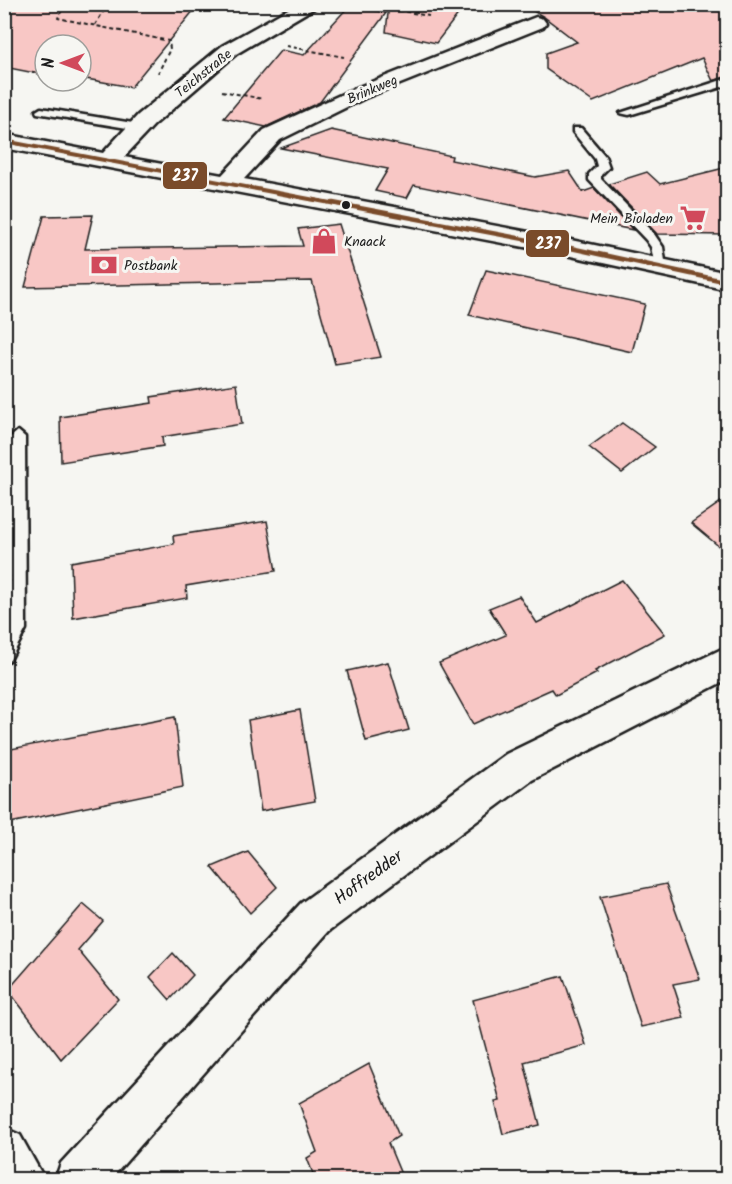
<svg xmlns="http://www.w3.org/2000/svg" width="732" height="1184" font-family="Kalam,sans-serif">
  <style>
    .building { fill: #f8c7c5; stroke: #1c1c1c; stroke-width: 1.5 }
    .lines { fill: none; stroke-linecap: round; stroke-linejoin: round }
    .lane-casing { stroke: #1c1c1c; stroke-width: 5 }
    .street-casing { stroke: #1c1c1c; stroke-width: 5 }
    .path { stroke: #1c1c1c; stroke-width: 2; stroke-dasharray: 4 3; stroke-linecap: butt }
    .lane { fill: #f6f6f2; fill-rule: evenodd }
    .street { fill: #f6f6f2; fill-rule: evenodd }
    .bus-1-far1-casing { stroke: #f6f6f2; stroke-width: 7 }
    .bus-1-casing { stroke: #f6f6f2; stroke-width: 8 }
    .bus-1-far1 { stroke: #7a4b2a; stroke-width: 4 }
    .bus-1 { stroke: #7a4b2a; stroke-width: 4.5 }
    .bus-dot { fill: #1c1c1c; stroke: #f6f6f2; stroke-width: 2 }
    .labels { text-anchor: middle; stroke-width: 6; stroke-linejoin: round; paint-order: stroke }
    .far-street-label { font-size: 14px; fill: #1c1c1c; stroke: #f6f6f2 }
    .far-poi-label { font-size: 14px; fill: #1c1c1c; stroke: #f6f6f2; text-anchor: start }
    .near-street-label { font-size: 18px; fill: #1c1c1c; stroke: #f6f6f2 }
    .line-badge { stroke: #f6f6f2; stroke-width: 2 }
    .badge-label { font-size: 16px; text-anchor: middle; font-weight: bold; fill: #fff }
  </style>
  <rect width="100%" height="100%" fill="#f6f6f2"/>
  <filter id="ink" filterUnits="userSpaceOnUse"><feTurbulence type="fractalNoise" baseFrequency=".0167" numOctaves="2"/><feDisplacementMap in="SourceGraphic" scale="12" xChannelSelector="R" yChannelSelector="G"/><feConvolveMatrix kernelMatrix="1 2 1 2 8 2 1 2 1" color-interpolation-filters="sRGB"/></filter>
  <g filter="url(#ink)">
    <g class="building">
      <path d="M4,4H199L131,87L81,78V45H45V75L4,67Z"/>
      <path d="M389,4H466L436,43L386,32Z"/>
      <path d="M521,4H728V76L713,81L702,58L593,102L546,69V53L577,42L544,17Z"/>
      <path d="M350,5L386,13L320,102L266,127L224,118L281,50L304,55Z"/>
      <path d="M331,130L452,156L451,160L535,177L569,171L583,192L594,188L633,230L414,185L407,198L375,191L388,169L281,148Z"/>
      <path d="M728,167V235L657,234L609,184L647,172L660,184Z"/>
      <path d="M93,215L85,249L303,246L298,229L339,224L381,357L335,364L312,281L25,287L44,216Z"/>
      <path d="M486,270L645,304L632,352L469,315Z"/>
      <path d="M236,384L242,424L162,437L163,446L61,462L60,417L152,403L151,397Z"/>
      <path d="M622,423L655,447L622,473L589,447Z"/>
      <path d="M728,497V554L691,523Z"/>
      <path d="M267,521L276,571L186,586L187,598L73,618L71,562L174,544L173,536Z"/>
      <path d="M622,580L665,634L595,671L597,673L556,695L552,689L473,724L439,663L506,635L489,608L519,596L537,623Z"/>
      <path d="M388,662L409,730L366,741L347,671Z"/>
      <path d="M300,710L315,801L261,811L248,720Z"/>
      <path d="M175,717L183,787L10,823L11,749Z"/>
      <path d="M248,852L277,887L250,913L212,867Z"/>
      <path d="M666,884L700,979L673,984L684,1018L641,1027L600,897Z"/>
      <path d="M83,904L103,921L78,950L118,999L61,1059L8,990Z"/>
      <path d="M173,953L193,975L170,1000L150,977Z"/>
      <path d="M563,976L586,1045L524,1062L540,1125L503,1134L495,1102L500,1101L473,1000Z"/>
      <path d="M369,1064L399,1136L388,1143L403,1179H315L307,1158L317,1152L299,1103Z"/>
    </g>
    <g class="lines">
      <g class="lane-casing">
        <g id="lane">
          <path d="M728,78V85L629,115L620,113Z"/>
          <path d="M41,108L139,124L144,127L139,130L37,113L36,111Z"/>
          <path d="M573,128H581L605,156L609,167L601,175V179L654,234L663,247L666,268L664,271H656L651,247L646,240L589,180V174L597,166L595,159L573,132Z"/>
          <path d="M18,431L25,437L26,629L10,660L4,663V637L10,628L11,437Z"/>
        </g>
      </g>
      <g class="street-casing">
        <g id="street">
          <path d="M297,4H321L236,54L154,125L124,157L222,175L264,130L351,90L536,17L543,19L546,23L543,27L365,98L280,140L244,179L566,239L728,273V290L566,255L4,148V134L103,153L138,115L222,46Z"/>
          <path d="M728,646V679L532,780L329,931L110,1180H55L61,1163L301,903L506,754Z"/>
          <path d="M4,1128L20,1135L45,1180H4Z"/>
        </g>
      </g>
      <g class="path">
        <path d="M65,4L58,18L169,41L170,49L158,73"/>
        <path d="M364,4L429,16"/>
        <path d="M95,25L108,4"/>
        <path d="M286,46L344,57"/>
        <path d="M222,91L263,99"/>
      </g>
      <use href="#lane" class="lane"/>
      <use href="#street" class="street"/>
      <g class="bus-1-far1-casing">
        <path id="bus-1-far1" d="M4,141L341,205"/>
      </g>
      <g class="bus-1-casing">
        <path id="bus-1" d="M333,203L566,247L728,282"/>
      </g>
      <use href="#bus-1-far1" class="bus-1-far1"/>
      <use href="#bus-1" class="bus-1"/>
    </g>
  </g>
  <defs>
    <g id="supermarket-bare" transform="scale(2.07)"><path d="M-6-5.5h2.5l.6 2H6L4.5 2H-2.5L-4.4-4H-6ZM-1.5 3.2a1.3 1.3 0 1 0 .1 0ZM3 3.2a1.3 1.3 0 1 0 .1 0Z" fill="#d1495b" stroke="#f6f6f2" stroke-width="2.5" paint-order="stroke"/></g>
    <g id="shop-bare" transform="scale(2.07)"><path d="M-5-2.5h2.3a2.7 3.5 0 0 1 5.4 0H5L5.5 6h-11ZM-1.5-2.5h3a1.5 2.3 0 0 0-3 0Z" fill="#d1495b" stroke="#f6f6f2" stroke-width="2.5" paint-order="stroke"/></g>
    <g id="bank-bare" transform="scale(2.07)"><path d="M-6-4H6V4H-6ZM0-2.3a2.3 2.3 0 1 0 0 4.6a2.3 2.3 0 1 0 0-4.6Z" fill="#d1495b" stroke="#f6f6f2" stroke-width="2.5" paint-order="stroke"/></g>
  </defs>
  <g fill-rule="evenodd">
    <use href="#supermarket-bare" x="693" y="218"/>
    <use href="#shop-bare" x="324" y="241"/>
    <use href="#bank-bare" x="104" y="265"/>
  </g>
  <circle class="bus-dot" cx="346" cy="205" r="5"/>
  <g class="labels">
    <g class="far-street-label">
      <text transform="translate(203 73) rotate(-39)" y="5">Teichstraße</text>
      <text transform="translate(372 89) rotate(-23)" y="5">Brinkweg</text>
    </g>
    <g class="far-poi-label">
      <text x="673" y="223" text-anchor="end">Mein Bioladen</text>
      <text x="344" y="246">Knaack</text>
      <text x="124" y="270">Postbank</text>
    </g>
    <g class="near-street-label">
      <text transform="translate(368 877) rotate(-36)" y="6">Hoffredder</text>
    </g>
  </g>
  <g class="line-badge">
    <rect x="162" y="161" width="46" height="29" rx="6" fill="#7a4b2a"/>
    <rect x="525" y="229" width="45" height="29" rx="6" fill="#7a4b2a"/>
  </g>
  <g class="badge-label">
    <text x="185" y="181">237</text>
    <text x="548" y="249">237</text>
  </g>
  <rect width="732" height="1184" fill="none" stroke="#f6f6f2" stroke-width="24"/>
  <rect x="12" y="12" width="708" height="1160" fill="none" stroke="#1c1c1c" stroke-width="2" filter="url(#ink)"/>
  <g transform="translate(63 63) rotate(270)"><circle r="28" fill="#f6f6f2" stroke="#9f9f9c" stroke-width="1.5"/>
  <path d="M0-4.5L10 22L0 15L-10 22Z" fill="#d1495b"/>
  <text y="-9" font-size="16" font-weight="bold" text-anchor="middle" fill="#1c1c1c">N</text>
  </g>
</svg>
